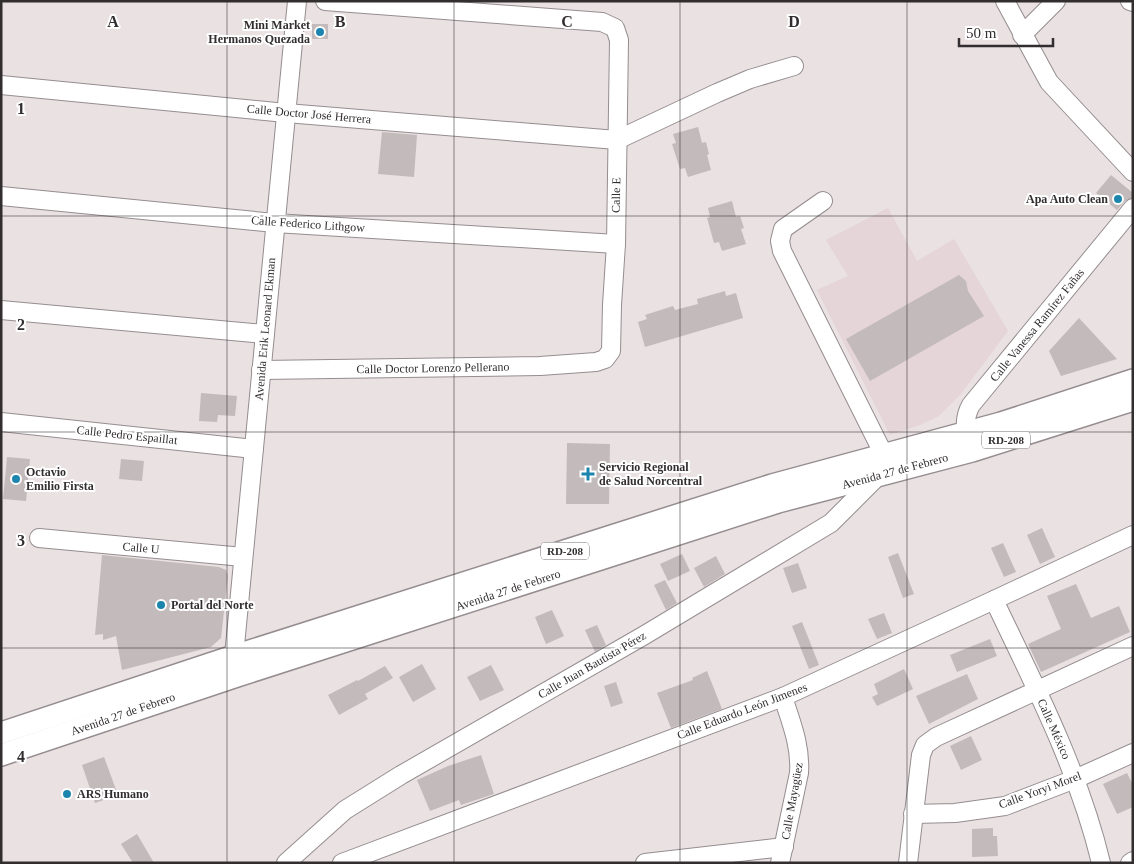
<svg xmlns="http://www.w3.org/2000/svg" width="1134" height="864" font-family="'Times New Roman',serif">
  <style>
    .built { fill: #e5d4d8 }
    .building { fill: #c3babc }
    .lines { fill: none; stroke-linecap: round; stroke-linejoin: round }
    .minor-casing { stroke: #958d8f; stroke-width: 20 }
    .major-casing { stroke: #958d8f; stroke-width: 24 }
    .minor { stroke: #fff; stroke-width: 18 }
    .major { stroke: #fff; stroke-width: 21 }
    .grid { fill: none; stroke: #322e2f; stroke-width: 1; stroke-opacity: 0.55 }
    .poi-dot { fill: #1c85ae; stroke: #fff; stroke-width: 2 }
    .labels { text-anchor: middle; stroke-width: 4; stroke-linejoin: round; paint-order: stroke }
    .shield { fill: #fff; stroke: #706d6d; stroke-width: 1 }
    .shield-label { font-size: 11px; font-weight: bold; fill: #322e2f }
    .poi-label { font-size: 12px; font-weight: bold; fill: #322e2f; stroke: #fff; text-anchor: start }
    .street-label { font-size: 12px; fill: #322e2f; stroke: #fff }
    .grid-label { font-size: 16px; text-anchor: middle; font-weight: bold; fill: #322e2f; stroke: #fff; stroke-width: 4; stroke-linejoin: round; paint-order: stroke }
  </style>
  <rect width="100%" height="100%" fill="#eae1e3"/>
  <path class="built" d="M888,208L917,261L954,239L1008,331L960,395L939,416L920,425L890,435L817,290L848,276L826,240Z"/>
  <g class="building">
    <rect x="312" y="24" width="16" height="15"/>
    <path d="M698,127L702,143L706,142L709,154L707,155L711,170L688,177L685,168L680,169L672,144L676,143L673,134Z"/>
    <path d="M382,132L417,135L414,177L378,174Z"/>
    <path d="M1111,175L1133,193V198L1125,201L1117,210L1096,193Z"/>
    <path d="M732,201L736,217L740,216L744,228L741,229L746,244L722,251L719,242L714,243L707,218L710,217L708,208Z"/>
    <path d="M959,275L966,281L968,291L984,316L870,381L846,339Z"/>
    <path d="M725,291L726,296L736,293L743,318L645,347L638,322L647,319L645,315L673,306L675,310L698,304L697,299Z"/>
    <path d="M1079,318L1117,359L1061,376L1049,351Z"/>
    <path d="M201,393L237,396L235,416L218,415L217,422L199,421Z"/>
    <path d="M567,443L610,444L609,504H566Z"/>
    <path d="M7,457L30,459L26,501L3,499Z"/>
    <path d="M121,459L144,461L142,481L119,479Z"/>
    <path d="M1042,528L1055,557L1040,564L1027,535Z"/>
    <path d="M1003,543L1016,572L1004,577L991,548Z"/>
    <path d="M898,553L914,594L903,598L888,557Z"/>
    <path d="M682,554L690,571L668,581L660,564Z"/>
    <path d="M102,555L219,567L226,570L228,576L221,638L211,647L122,670L116,636L103,640V634L95,635Z"/>
    <path d="M716,556L725,574L704,587L694,568Z"/>
    <path d="M798,563L807,588L792,593L783,568Z"/>
    <path d="M665,580L677,603L666,610L654,585Z"/>
    <path d="M1076,584L1091,618L1119,606L1130,632L1041,672L1028,644L1061,629L1047,596Z"/>
    <path d="M552,610L564,636L546,644L535,617Z"/>
    <path d="M884,613L892,633L877,639L868,619Z"/>
    <path d="M802,622L819,665L809,669L792,626Z"/>
    <path d="M597,625L606,645L595,652L585,630Z"/>
    <path d="M990,639L997,656L957,672L950,655Z"/>
    <path d="M422,664L436,689L413,702L399,677Z"/>
    <path d="M491,665L504,690L480,701L467,677Z"/>
    <path d="M385,666L393,678L365,694L368,699L339,715L328,695L357,680L358,681Z"/>
    <path d="M904,669L913,689L877,706L872,697L878,694L874,684Z"/>
    <path d="M707,671L722,709L671,728L657,693L693,680L692,678Z"/>
    <path d="M967,674L978,699L929,724L916,696Z"/>
    <path d="M616,682L623,703L611,707L604,686Z"/>
    <path d="M971,736L982,760L961,770L950,746Z"/>
    <path d="M481,755L494,794L461,805L459,800L430,811L417,780L448,766Z"/>
    <path d="M104,757L118,795L95,803L82,765Z"/>
    <path d="M1127,773L1133,785V807L1117,814L1103,784Z"/>
    <path d="M993,828V836H997L998,856L972,857V829Z"/>
    <path d="M137,834L154,863H133L121,844Z"/>
  </g>
  <g class="lines">
    <g class="minor-casing">
      <g id="minor">
        <path d="M1005,1L1049,82L1133,172"/>
        <path d="M1130,1L1133,2"/>
        <path d="M1022,35L1056,1"/>
        <path d="M1,85L286,113L617,140L717,93L750,79L794,66"/>
        <path d="M1,196L275,223L616,244"/>
        <path d="M1,310L265,334"/>
        <path d="M261,370L540,366L596,362L605,359L611,351L612,305L616,244L619,40L615,28L602,22L325,1"/>
        <path d="M1,422L254,449"/>
        <path d="M969,443C965,431 964,417 971,405L1133,208"/>
        <path d="M39,538L243,557"/>
        <path d="M994,600C1035,686 1079,771 1101,863"/>
        <path d="M236,668L234,656L297,1"/>
        <path d="M913,814L955,813L1005,806L1075,779L1133,753"/>
        <path d="M286,863L345,810L401,775L643,636L831,523L877,477L884,455L782,251L780,241L783,229L823,201"/>
        <path d="M342,863L783,697L994,600L1133,535"/>
        <path d="M645,863L784,847"/>
        <path d="M780,863L799,773C801,746 791,722 783,697"/>
        <path d="M908,863L921,755L925,745L936,737L1133,646"/>
        <path d="M1130,863L1133,861"/>
      </g>
    </g>
    <g class="major-casing">
      <g id="major">
        <path d="M1,733L234,656L772,485L1001,423L1133,380"/>
        <path d="M1,755L237,676L778,502L972,451L1133,400"/>
      </g>
    </g>
    <use href="#minor" class="minor"/>
    <use href="#major" class="major"/>
  </g>
  <path class="grid" d="M227,1V863M454,1V863M680,1V863M907,1V863M1,216H1133M1,432H1133M1,648H1133"/>
  <g class="poi-dot">
    <circle cx="320" cy="32" r="5"/>
    <circle cx="1118" cy="199" r="5"/>
    <path d="M585.5 466.5h5v5h5v5h-5v5h-5v-5h-5v-5h5z"/>
    <circle cx="16" cy="479" r="5"/>
    <circle cx="161" cy="605" r="5"/>
    <circle cx="67" cy="794" r="5"/>
  </g>
  <g class="labels">
    <g class="shield">
      <rect x="982" y="431.5" width="48" height="17" rx="4"/>
      <rect x="541" y="542.5" width="48" height="17" rx="4"/>
    </g>
    <g class="shield-label">
      <text x="1006" y="444">RD-208</text>
      <text x="565" y="555">RD-208</text>
    </g>
    <g class="poi-label">
      <text x="310" y="29" text-anchor="end">Mini Market<tspan x="310" dy="14">Hermanos Quezada</tspan></text>
      <text x="1108" y="203" text-anchor="end">Apa Auto Clean</text>
      <text x="599" y="471">Servicio Regional<tspan x="599" dy="14">de Salud Norcentral</tspan></text>
      <text x="26" y="476">Octavio<tspan x="26" dy="14">Emilio Firsta</tspan></text>
      <text x="171" y="609">Portal del Norte</text>
      <text x="77" y="798">ARS Humano</text>
    </g>
    <g class="street-label">
      <text transform="translate(309 114) rotate(5)" y="4">Calle Doctor José Herrera</text>
      <text transform="translate(616 195) rotate(-89)" y="4">Calle E</text>
      <text transform="translate(308 224) rotate(4)" y="4">Calle Federico Lithgow</text>
      <text transform="translate(1037 325) rotate(-51)" y="4">Calle Vanessa Ramírez Fañas</text>
      <text transform="translate(265 329) rotate(-85)" y="4">Avenida Erik Leonard Ekman</text>
      <text transform="translate(433 368) rotate(-1)" y="4">Calle Doctor Lorenzo Pellerano</text>
      <text transform="translate(127 435) rotate(6)" y="4">Calle Pedro Espaillat</text>
      <text transform="translate(895 471) rotate(-15)" y="4">Avenida 27 de Febrero</text>
      <text transform="translate(141 548) rotate(5)" y="4">Calle U</text>
      <text transform="translate(508 590) rotate(-18)" y="4">Avenida 27 de Febrero</text>
      <text transform="translate(592 665) rotate(-30)" y="4">Calle Juan Bautista Pérez</text>
      <text transform="translate(742 711) rotate(-21)" y="4">Calle Eduardo León Jimenes</text>
      <text transform="translate(123 714) rotate(-19)" y="4">Avenida 27 de Febrero</text>
      <text transform="translate(1054 729) rotate(66)" y="4">Calle México</text>
      <text transform="translate(1040 790) rotate(-20)" y="4">Calle Yoryi Morel</text>
      <text transform="translate(792 801) rotate(-80)" y="4">Calle Mayagüez</text>
    </g>
  </g>
  <g class="grid-label">
    <text x="113" y="27">A</text>
    <text x="340" y="27">B</text>
    <text x="567" y="27">C</text>
    <text x="794" y="27">D</text>
    <text x="21" y="114">1</text>
    <text x="21" y="330">2</text>
    <text x="21" y="546">3</text>
    <text x="21" y="762">4</text>
  </g>
  <rect width="1134" height="864" fill="none" stroke="#322e2f" stroke-width="5"/>
  <path d="M959 38v8h94v-8" fill="none" stroke="#322e2f" stroke-width="2.5"/>
  <text x="966" y="38" font-size="15" fill="#322e2f" stroke="#ffffff" stroke-width="4" paint-order="stroke">50 m</text>
</svg>
